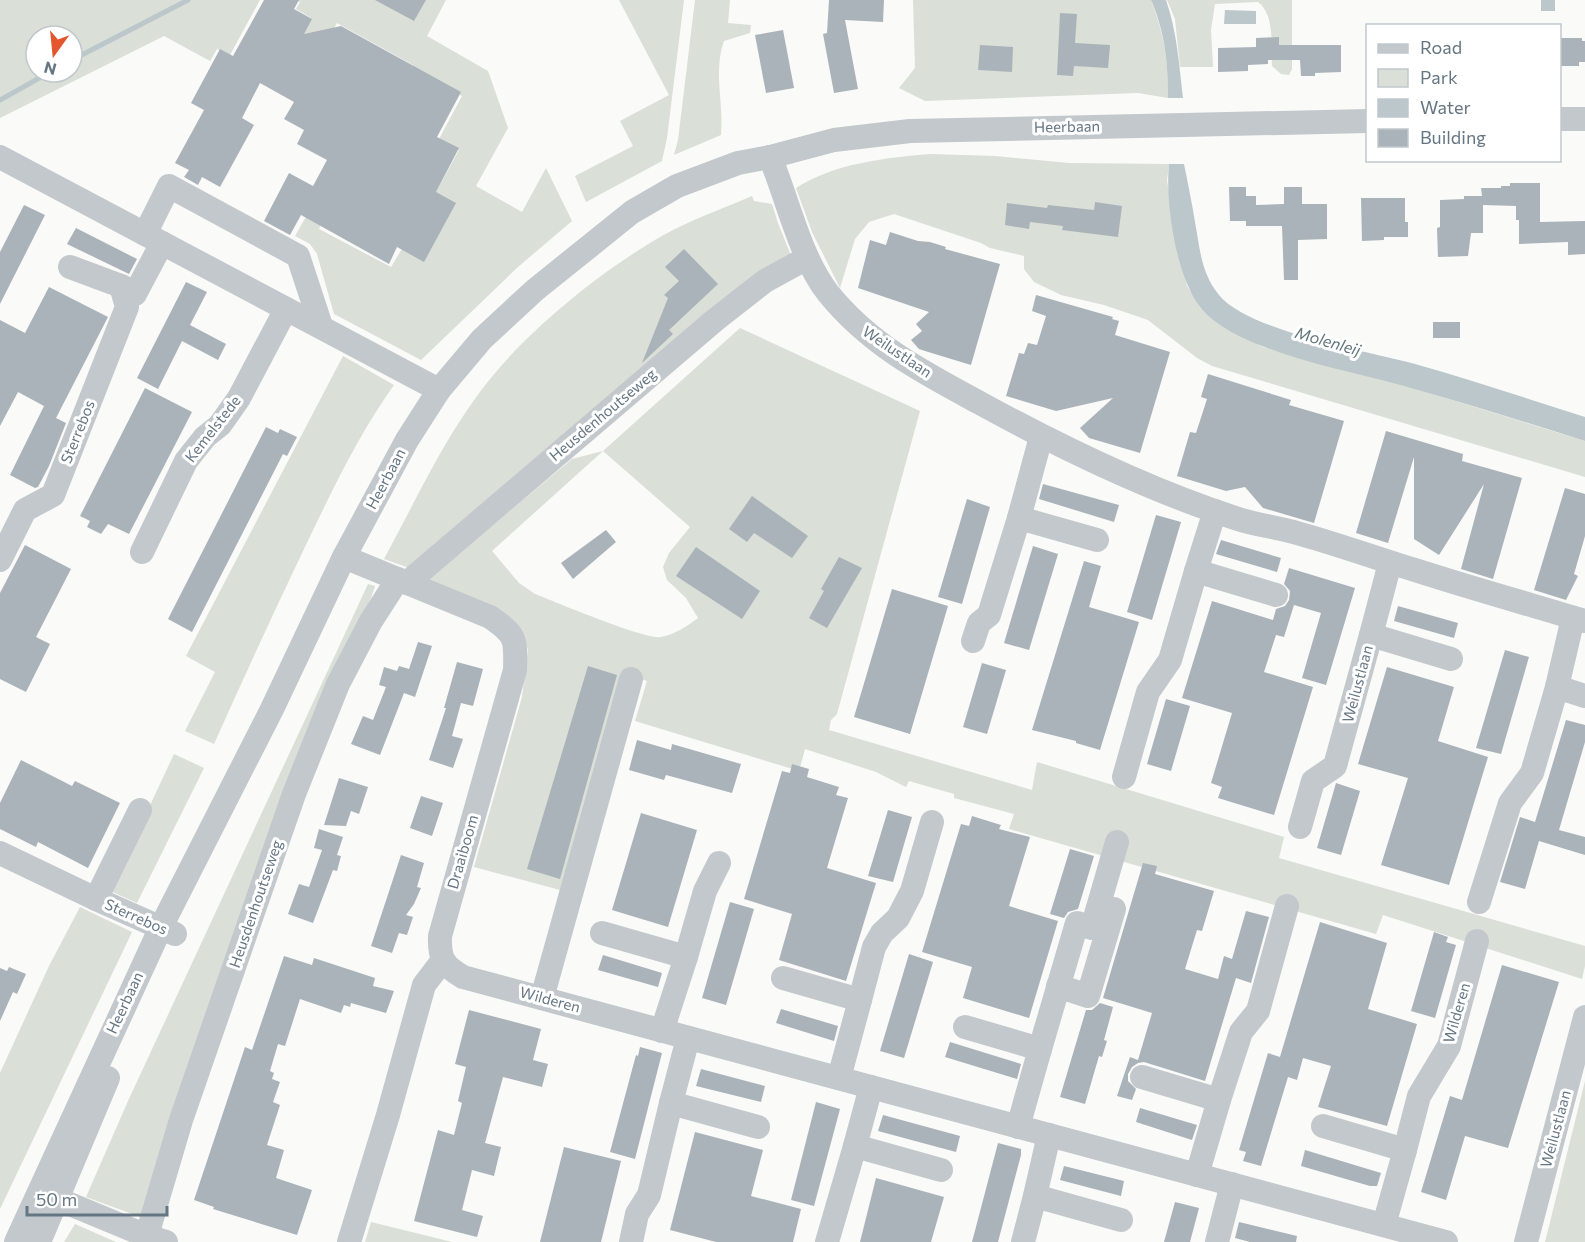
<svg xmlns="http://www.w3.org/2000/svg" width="1585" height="1242" font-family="Commissioner,sans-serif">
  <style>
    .green { fill: #dadfd7; fill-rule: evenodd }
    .water { fill: #bbc7cb }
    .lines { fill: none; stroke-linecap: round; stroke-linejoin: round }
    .stream { stroke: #bbc7cb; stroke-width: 5 }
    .building { fill: #aab3b9 }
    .minor { stroke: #c3c8cc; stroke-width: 24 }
    .labels { text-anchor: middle; stroke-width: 6; stroke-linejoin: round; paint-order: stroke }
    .street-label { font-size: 15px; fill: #657683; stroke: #fff }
    .water-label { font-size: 16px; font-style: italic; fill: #60757c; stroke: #fff }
  </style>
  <rect width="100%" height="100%" fill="#fafaf8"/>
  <g class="green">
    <path d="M0,0H260L230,55L217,49L210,61L164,36L0,118ZM36,36H72V72H36Z"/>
    <path d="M296,0H446L427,36L488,71L508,128L476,186L522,212L546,168L572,221L518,267L421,360L334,314L317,254L310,244L295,236L311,208L325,216L319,229L391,267L435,194L459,150L439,139L462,96L431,79L404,82L413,65L337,23L300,90L278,78L311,18L296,9L300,2Z"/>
    <path d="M619,0H684L667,138L662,161L586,202L575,176L633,146L620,121L669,95Z"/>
    <path d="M695,0H730L728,23L751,25L750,33L724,41C713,72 724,103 721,135L674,155L678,140Z"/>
    <path d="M913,0H1151C1165,38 1168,58 1168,98L1138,93L925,101L899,88L915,68Z"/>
    <path d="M1167,0H1292V69L1289,75L1281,74L1272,66C1271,47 1275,14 1258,2L1215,4L1211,30L1213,67H1180L1175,19Z"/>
    <path d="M930,154L995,156L1069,163L1169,164L1167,181L1187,286L1201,308L1242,337L1263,347L1305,360L1410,387L1585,441V477L1212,366L1197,358L1148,320L1104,305L1061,295L1034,282L1024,269V256L990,248L981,243L894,214L869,222L855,239L840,288L812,232L796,188C835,163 885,158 930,154Z"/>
    <path d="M752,196L754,201L772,204L778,223L792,258L409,568L384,559C420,493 451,422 502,365C545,316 618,258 677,228C701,216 727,207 752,196Z"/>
    <path d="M740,328L920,411L837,714L831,720L829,730L1032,790L1037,762L1284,837L1279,858L1585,946V966L1582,979L1383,915L1376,934L1009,829L1014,814L954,798V794L909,781L906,787L876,772L805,749L799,771L635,721L647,681L623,673L560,890L474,867L522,697L528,650L522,633L514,620L493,606L428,579L572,459L603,451ZM603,451L690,527L669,553L663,567L667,580L686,598L698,618C687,626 676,634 661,637C645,640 556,602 535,594L519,583L492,551Z"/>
    <path d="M343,356L394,385C358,435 331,493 304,549C273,614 243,679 214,744L185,731L215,672L186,656Z"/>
    <path d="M368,584L375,586L371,598L359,622L143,1218L86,1197L128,1101Z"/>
    <path d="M174,754L204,768L137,903L110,891Z"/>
    <path d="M80,907L132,932L0,1209V1073L49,966Z"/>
    <path d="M1585,1081V1242H1545L1547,1234Z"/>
    <path d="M371,1222L452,1242H365Z"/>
    <path d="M75,1224L116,1242H64Z"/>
  </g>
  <g class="water">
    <path d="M1151,0H1166C1177,32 1179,64 1183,98H1168C1168,63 1165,32 1151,0Z"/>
    <rect x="1541" y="0" width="14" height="11"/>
    <path d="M1225,10L1256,11V24H1224Z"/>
    <path d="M1169,164H1184C1188,184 1192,203 1195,222C1200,249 1201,273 1219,295C1248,331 1367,351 1415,364C1472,380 1528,399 1585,417V441C1527,423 1469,404 1411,388C1354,371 1238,353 1201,308C1176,278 1165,202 1169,164Z"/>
  </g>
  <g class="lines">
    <g class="stream">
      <path d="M72,60L188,0"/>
      <path d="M0,100L50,72"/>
    </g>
  </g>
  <g class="building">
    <path d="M264,0H299L294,9L312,19L304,34L341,26L461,92L437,137L459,148L436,192L456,203L424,262L397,247L389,264L301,215L290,235L264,221L289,173L313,186L327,160L297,144L304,130L284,119L294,102L260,83L242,118L254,125L220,187L202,177L198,185L184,177L189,170L175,163L204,110L191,103L220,49L233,56Z"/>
    <path d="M375,0H426L414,21Z"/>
    <path d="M829,0H884L883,22L845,20L858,89L834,93L823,34L827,33Z"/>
    <path d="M1060,13L1077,14L1075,43L1110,45L1108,68L1074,66L1073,76L1057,75Z"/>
    <path d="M783,30L794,88L766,93L755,35Z"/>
    <path d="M1279,37V45H1341V72L1315,73V76H1301L1300,60H1268V64L1248,65V71L1218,72V48L1256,47V38Z"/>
    <path d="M1560,38H1582V41H1585V62H1579V66H1560Z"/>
    <path d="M980,45L1013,47L1012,72L978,70Z"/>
    <path d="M1510,183H1540V222L1585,221V254L1568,255V242L1519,244V220H1516V206L1483,205V233H1471L1468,256L1438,257L1437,228L1440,227V200L1464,199V196H1482L1481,188H1501V186H1510Z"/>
    <path d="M1229,187H1246V196H1256V205L1284,204V187H1302V204H1327V239L1298,240V280H1284L1282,226H1246V221H1230Z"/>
    <path d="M1361,198H1405V222H1408V237H1384V240L1362,241Z"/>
    <path d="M1095,202L1122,206L1118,237L1062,230L1063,226L1030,222L1029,229L1005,225L1007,203L1047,208L1048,205L1094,210Z"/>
    <path d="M24,205L45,215L0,304V252Z"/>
    <path d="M76,228L137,259L129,274L67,244Z"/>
    <path d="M890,232L918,241L930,242L946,247L945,249L1000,264L971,365L925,351L919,349L911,340L922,331L916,324L929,312L858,288L870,240L886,245Z"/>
    <path d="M684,249L718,284L669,330L673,334L642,363L668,298L664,295L679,281L665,267Z"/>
    <path d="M186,282L207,292L190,325L226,344L218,360L182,341L158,389L137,378Z"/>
    <path d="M49,287L108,317L56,418L66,423L49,466L38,487L35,488L10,475L44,406L18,392L0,426V320L25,333Z"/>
    <path d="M1036,295L1113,317L1112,319L1119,321L1115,335L1170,352L1140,453L1089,438L1080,428L1113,398L1056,411L1006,396L1019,353L1024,354L1028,343L1037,345L1046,316L1032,311Z"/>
    <rect x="1433" y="322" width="27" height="16"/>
    <path d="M1208,374L1291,400L1289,405L1344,421L1314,523L1263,508L1245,487L1226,491L1177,476L1190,432L1196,433L1207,399L1201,397Z"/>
    <path d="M145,388L192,412L129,534L108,524L101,534L87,527L90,521L80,516Z"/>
    <path d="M266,427L278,433L280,429L297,437L287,456L283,454L192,632L168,619Z"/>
    <path d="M1386,431L1463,454L1462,461L1522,478L1493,579L1461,569L1484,484L1439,555L1414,539V457L1388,543L1356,533Z"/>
    <path d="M1043,484L1119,505L1114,522L1039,499Z"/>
    <path d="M1565,488L1585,494V536L1574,574L1578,576L1566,600L1534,590Z"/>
    <path d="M752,496L808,536L792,558L754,533L747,542L729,529Z"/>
    <path d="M967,499L990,507L962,604L938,597Z"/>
    <path d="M1156,515L1181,522L1152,620L1127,612Z"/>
    <path d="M606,530L616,542L573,579L561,563Z"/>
    <path d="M1221,540L1281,558L1277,572L1216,554Z"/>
    <path d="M25,545L71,569L36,637L50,644L26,692L0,679V593Z"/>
    <path d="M1033,546L1058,554L1029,650L1004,643Z"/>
    <path d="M696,547L760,591L742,619L676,576Z"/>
    <path d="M839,557L862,568L827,628L809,618L824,591L821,589Z"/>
    <path d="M1084,561L1101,566L1089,607L1139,622L1100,750L1076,743V741L1032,730Z"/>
    <path d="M1289,568L1355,588L1326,685L1302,678L1321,613L1294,605L1284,637L1276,635L1264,672L1313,687L1274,815L1218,798L1222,787L1211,783L1232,713L1182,698L1212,601L1273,620L1276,609L1285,606L1289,600L1290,591L1284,584Z"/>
    <path d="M892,589L948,606L910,734L854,717Z"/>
    <path d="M1398,606L1458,623L1454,638L1394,621Z"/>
    <path d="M418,642L432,646L415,697L404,693L380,755L351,744L363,716L373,720L386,687L379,685L384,667L397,671L399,666L409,669Z"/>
    <path d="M1505,650L1529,657L1501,754L1476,748Z"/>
    <path d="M457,662L483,669L473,706L461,703L452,736L463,739L453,768L429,760L446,708H444Z"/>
    <path d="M982,663L1006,670L987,734L963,727Z"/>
    <path d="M588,666L617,675L560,879L527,869Z"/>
    <path d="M1387,667L1454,687L1438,741L1488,757L1449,885L1381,865L1408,778L1358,764Z"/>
    <path d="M1166,699L1190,706L1171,771L1147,764Z"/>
    <path d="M1566,720L1585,725V742L1559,830L1585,837V855L1539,841L1525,889L1500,882L1520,817L1535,822Z"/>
    <path d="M637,740L671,750L672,744L741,764L732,793L666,775L664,780L629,770Z"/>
    <path d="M21,760L72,786L75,781L120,803L88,868L38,842L36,847L0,829V803Z"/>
    <path d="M792,764L809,769L807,777L839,787L836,795L848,798L827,868L876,883L846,981L779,960L792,914L744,899L782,771L790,773Z"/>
    <path d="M339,778L368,787L359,814L351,811L346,826L324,825Z"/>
    <path d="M1336,783L1360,791L1341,855L1317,848Z"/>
    <path d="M421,796L443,803L432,836L410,828Z"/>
    <path d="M888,810L912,817L893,882L868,876Z"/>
    <path d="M641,813L697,830L668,927L612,910Z"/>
    <path d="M972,816L1001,825L999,829L1030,837L1009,906L1058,921L1029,1018L963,998L972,967L922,952L961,824L969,826Z"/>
    <path d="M319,829L343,837L337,855L341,856L337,871L333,870L313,923L288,914L299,884L309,887L322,850L314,848Z"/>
    <path d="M1070,849L1094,856L1078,909L1068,912L1064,918L1050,914Z"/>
    <path d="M401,855L424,863L417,887L421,888L414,904L406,915L413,917L407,935L399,933L392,953L371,946Z"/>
    <path d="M1143,863L1157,866L1155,874L1214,891L1202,931L1197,930L1185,969L1218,979L1224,956L1232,959L1246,911L1269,917L1251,983L1236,978L1205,1081L1144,1062L1138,1063L1132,1067L1128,1074V1081L1136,1089L1132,1100L1117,1096L1130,1057L1138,1060L1152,1013L1103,998Z"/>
    <path d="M730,902L754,909L726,1005L702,998Z"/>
    <path d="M1320,922L1387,943L1368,1009L1417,1024L1387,1126L1318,1107L1331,1066L1303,1058L1297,1080L1288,1077L1261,1166L1243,1161L1246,1152L1239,1150L1268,1053L1280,1057Z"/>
    <path d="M1434,932L1448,937L1446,942L1456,945L1435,1018L1411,1011Z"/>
    <path d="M909,954L933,962L904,1058L880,1051Z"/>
    <path d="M603,955L662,973L658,987L598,970Z"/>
    <path d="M284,956L312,965L314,958L375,978L373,986L394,991L386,1013L351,1003L350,1007L344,1005L341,1013L300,999L285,1046L278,1044L270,1071L274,1073L272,1079L280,1082L273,1102L280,1105L267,1145L284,1150L276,1178L312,1190L297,1235L213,1209L214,1207L194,1200L245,1047L252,1050Z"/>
    <path d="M1502,965L1559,982L1508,1148L1465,1136L1446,1200L1421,1192L1450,1096L1462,1100Z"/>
    <path d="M9,967L26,974L17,994L13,992L0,1021V968L7,971Z"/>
    <path d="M1100,1003L1113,1007L1104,1040L1107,1041L1102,1057L1099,1056L1085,1104L1060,1097L1086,1010H1092Z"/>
    <path d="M781,1009L838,1026L834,1041L776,1023Z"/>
    <path d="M469,1010L541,1029L533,1060L548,1064L542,1087L503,1077L485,1143L501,1147L494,1176L472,1170L462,1210L483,1216L477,1237L414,1221L438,1130L454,1135L462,1103L458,1101L466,1067L455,1064Z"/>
    <path d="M950,1042L1021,1064L1017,1079L945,1057Z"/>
    <path d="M640,1047L662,1053L635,1159L610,1152L636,1055L638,1056Z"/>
    <path d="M701,1069L765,1086L761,1102L696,1086Z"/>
    <path d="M816,1102L840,1109L814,1206L791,1200Z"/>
    <path d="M1140,1108L1197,1125L1192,1140L1136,1122Z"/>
    <path d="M883,1115L960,1136L956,1152L878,1131Z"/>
    <path d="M695,1132L763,1150L751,1196L801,1209L793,1242H716L670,1230Z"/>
    <path d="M998,1143L1021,1149V1155L998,1242H972Z"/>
    <path d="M564,1147L621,1161L601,1242H540Z"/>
    <path d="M1305,1150L1381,1173L1377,1186H1370L1301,1166Z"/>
    <path d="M1064,1166L1124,1181L1121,1196L1060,1180Z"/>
    <path d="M876,1178L944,1197L931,1242H860Z"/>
    <path d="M1175,1202L1199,1208L1190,1242H1164Z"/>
    <path d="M1239,1222L1297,1236L1296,1242H1250L1235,1238Z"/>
  </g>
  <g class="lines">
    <g class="minor">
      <path d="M1560,119H1585"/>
      <path d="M0,157L439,390"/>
      <path d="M770,157C788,200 800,257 828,293C869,344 922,372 978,402C1060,447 1146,489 1235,518C1255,525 1277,527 1297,533C1337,544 1375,558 1415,570C1471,588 1528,604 1585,621"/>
      <path d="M145,234L169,186L298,256L321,326"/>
      <path d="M70,267L121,286L135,294L162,243"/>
      <path d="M1041,437L1019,518L1097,540"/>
      <path d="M1215,511L1196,571L1276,595"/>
      <path d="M142,552L186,461L205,437L220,425L239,398L286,309"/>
      <path d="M344,557L490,617C516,635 516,638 515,670L440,936C439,959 444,966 463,977L1446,1242"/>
      <path d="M0,560L25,510L53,495L127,307L121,286"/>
      <path d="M1390,563L1371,635L1451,659"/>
      <path d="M407,583L715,320L765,281L807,258"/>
      <path d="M1573,618L1557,687L1585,696"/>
      <path d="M973,641L979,623L989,615L1019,518"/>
      <path d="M1124,777L1148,692L1170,660L1196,571"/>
      <path d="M1300,827L1313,781L1335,766L1371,635"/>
      <path d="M0,853L96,899L175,934"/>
      <path d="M96,899L140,810"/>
      <path d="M1479,902L1510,803L1532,773L1557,687"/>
      <path d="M602,933L686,957L662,1031"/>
      <path d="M686,957L705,891L719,863"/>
      <path d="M783,978L860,1000L839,1078"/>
      <path d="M1058,986L1088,996L1114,909"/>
      <path d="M542,998L631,679"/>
      <path d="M860,1000L874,947L882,933L898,918L912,891L932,822"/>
      <path d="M965,1027L1040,1049L1018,1127"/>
      <path d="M688,1038L671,1103L758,1127"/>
      <path d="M1040,1049L1077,923L1092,928L1117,842"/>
      <path d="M1142,1077L1219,1100L1197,1175"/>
      <path d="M871,1087L855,1146L941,1170"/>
      <path d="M1219,1100L1241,1032L1258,1011L1287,906"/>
      <path d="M1323,1126L1405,1150L1384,1225"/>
      <path d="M1049,1135L1035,1196L1121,1220"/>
      <path d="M1405,1150L1419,1096L1449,1046L1477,941"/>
      <path d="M43,1193L147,1236L166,1242"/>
      <path d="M16,1242L161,927L272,709L344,557L407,440L439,390L482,339L535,290L632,212L677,186L738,163L770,157L834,140L910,131L1368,121"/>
      <path d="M39,1242L108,1078"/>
      <path d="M145,1242L181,1120L294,794L338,684L371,621L398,579"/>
      <path d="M349,1242L388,1115L424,985L443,960"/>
      <path d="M631,1242L637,1214L649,1195L671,1103"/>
      <path d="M827,1242L855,1146"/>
      <path d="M1023,1242L1035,1196"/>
      <path d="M1217,1242L1232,1184"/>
      <path d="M1526,1242L1585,1017"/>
    </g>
  </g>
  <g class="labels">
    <g class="street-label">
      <text transform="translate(1067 127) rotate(-1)" y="5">Heerbaan</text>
      <text transform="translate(897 352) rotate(34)" y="5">Weilustlaan</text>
      <text transform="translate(603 415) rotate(-40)" y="5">Heusdenhoutseweg</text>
      <text transform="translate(213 429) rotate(-52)" y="5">Kemelstede</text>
      <text transform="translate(78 432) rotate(-68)" y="5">Sterrebos</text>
      <text transform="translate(386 479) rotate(-62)" y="5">Heerbaan</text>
      <text transform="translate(1358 684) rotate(-75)" y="5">Weilustlaan</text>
      <text transform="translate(463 852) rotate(-74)" y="5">Draaiboom</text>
      <text transform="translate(256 904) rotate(-71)" y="5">Heusdenhoutseweg</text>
      <text transform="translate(136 917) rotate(24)" y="5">Sterrebos</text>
      <text transform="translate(550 1000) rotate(15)" y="5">Wilderen</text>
      <text transform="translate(125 1003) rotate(-65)" y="5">Heerbaan</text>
      <text transform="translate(1457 1013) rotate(-74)" y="5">Wilderen</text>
      <text transform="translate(1556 1129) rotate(-75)" y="5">Weilustlaan</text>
    </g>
    <g class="water-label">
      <text transform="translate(1328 341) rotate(16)" y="6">Molenleij</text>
    </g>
  </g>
  <rect x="1366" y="24" width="195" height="138" fill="#ffffff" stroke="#c1c8cd" stroke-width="1.5"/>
  <rect x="1378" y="44" width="30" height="9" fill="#c3c8cc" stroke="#c1c8cd" stroke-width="1.5"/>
  <text x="1420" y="54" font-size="18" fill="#657683">Road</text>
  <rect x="1378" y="69" width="30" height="18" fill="#dadfd7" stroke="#c1c8cd" stroke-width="1.5"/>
  <text x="1420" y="84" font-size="18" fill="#657683">Park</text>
  <rect x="1378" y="99" width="30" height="18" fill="#bbc7cb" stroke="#c1c8cd" stroke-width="1.5"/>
  <text x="1420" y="114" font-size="18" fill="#657683">Water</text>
  <rect x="1378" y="129" width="30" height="18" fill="#aab3b9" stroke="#c1c8cd" stroke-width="1.5"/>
  <text x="1420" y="144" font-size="18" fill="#657683">Building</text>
  <g transform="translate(54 54) rotate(195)"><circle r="28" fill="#ffffff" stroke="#c1c8cd" stroke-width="1.5"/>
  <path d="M0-4.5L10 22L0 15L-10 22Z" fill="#e4572e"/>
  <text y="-9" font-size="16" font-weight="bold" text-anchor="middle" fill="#657683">N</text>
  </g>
  <path d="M27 1206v9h140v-9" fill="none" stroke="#657683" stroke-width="3"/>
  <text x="36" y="1206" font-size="18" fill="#657683" stroke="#ffffff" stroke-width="4.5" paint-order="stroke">50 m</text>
</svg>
